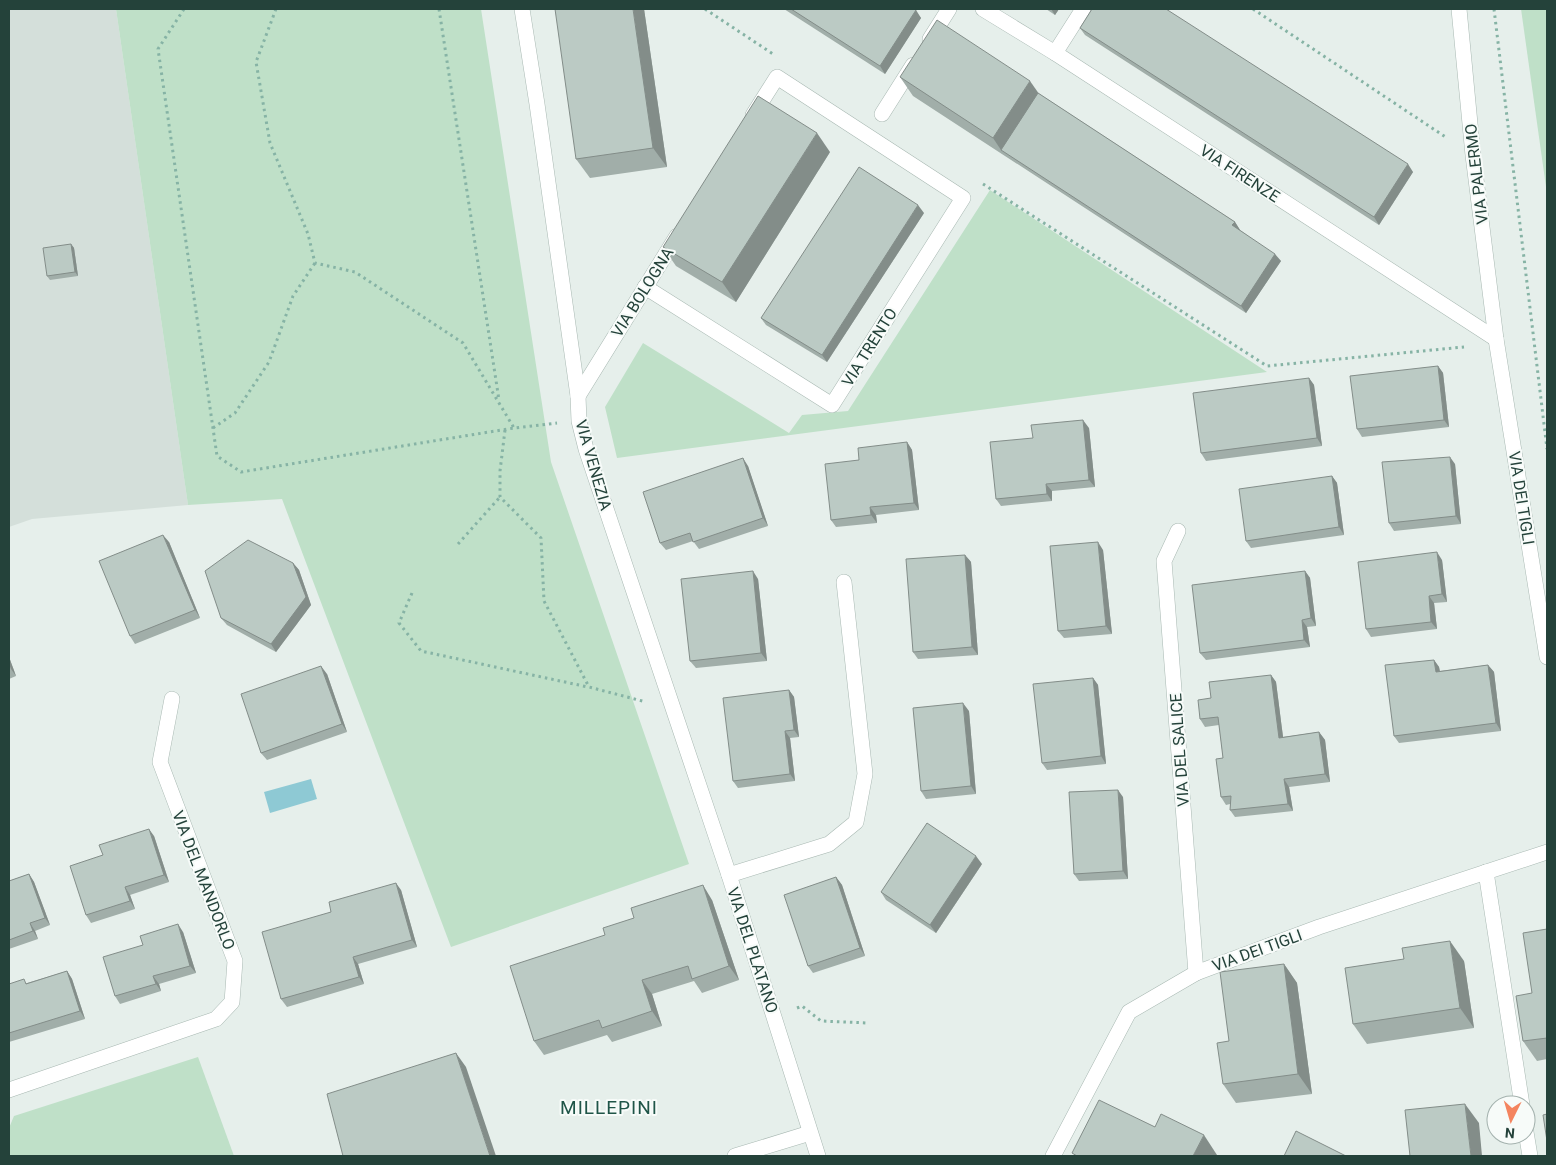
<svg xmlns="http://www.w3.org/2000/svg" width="1556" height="1165" font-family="Roboto,sans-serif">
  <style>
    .built { fill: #d4dfda }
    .green { fill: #bfe0c8 }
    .water { fill: #8ec9d4 }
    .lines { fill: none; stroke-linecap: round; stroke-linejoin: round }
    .service-casing { stroke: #a8b8b2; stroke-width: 16 }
    .minor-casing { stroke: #a8b8b2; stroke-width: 16 }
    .path { stroke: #86b3a5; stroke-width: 3; stroke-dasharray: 2.5 4; stroke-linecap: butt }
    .service { stroke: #fff; stroke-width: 15 }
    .minor { stroke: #fff; stroke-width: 15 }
    .wall { fill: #a1aea9 }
    .shaded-wall { fill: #838d89 }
    .building { fill: #bbcac4; stroke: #838d89 }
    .labels { text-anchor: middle; stroke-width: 4; stroke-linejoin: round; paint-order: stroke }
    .street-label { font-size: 16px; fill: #24423a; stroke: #f7fbf9 }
    .quarter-label { font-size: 19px; letter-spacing: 1px; fill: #1f5548; stroke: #f7fbf9 }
  </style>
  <rect width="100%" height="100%" fill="#e6efeb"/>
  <path class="built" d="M9,9H116L188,505L32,519L9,527Z"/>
  <g class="green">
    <path d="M116,9H481L551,462L689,864L451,947L282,499L188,505Z"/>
    <path d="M1521,9H1547V194Z"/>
    <path d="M990,190L1267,372L617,458L605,407L643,343L789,433L802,415L848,411Z"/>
    <path d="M198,1057L234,1156H9V1128L14,1116Z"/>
  </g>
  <path class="water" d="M311,779L317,799L270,813L264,792Z"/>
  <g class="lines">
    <g class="service-casing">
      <g id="service">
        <path d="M1486,872L1522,1105"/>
        <path d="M1526,1132L1530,1156"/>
      </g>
    </g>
    <g class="minor-casing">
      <g id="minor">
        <path d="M522,9L537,104L578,396L579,421L586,449L729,875L818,1156"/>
        <path d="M983,9L1055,53L1496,339"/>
        <path d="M1459,9L1473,155L1496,339L1547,657"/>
        <path d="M930,39L949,9"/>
        <path d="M1055,53L1083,9"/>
        <path d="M882,114L913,65"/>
        <path d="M645,287L832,405L963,198L777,77L753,115"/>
        <path d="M578,396L677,236"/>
        <path d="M1178,531L1164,561L1196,973"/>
        <path d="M729,875L829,844L856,822L865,774L844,582"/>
        <path d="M9,1090L216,1019L232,1002L235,961L160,762L172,699"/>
        <path d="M735,1156L810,1133"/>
        <path d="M1053,1156L1129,1012L1196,973L1319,927L1547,852"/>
      </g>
    </g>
    <g class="path">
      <path d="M184,9L158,49L217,456L241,472L514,428L557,423"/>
      <path d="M276,9L256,62L270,143L308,234L315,263L355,272L463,343L514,428"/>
      <path d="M439,9L499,400"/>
      <path d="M705,9L773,54"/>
      <path d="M1253,9L1447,138"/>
      <path d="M1494,9L1547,449"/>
      <path d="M983,184L1267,366L1464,347"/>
      <path d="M213,428L235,413L269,362L293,296L315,263"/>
      <path d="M505,430L500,471V497L541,538L544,601L589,687L646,702"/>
      <path d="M458,544L500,497"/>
      <path d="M412,593L399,623L421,651L588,687"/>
      <path d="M797,1008L802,1006L821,1021L868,1023"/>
    </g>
    <use href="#service" class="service"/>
    <use href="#minor" class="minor"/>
  </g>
  <g class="wall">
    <path d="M644,9L667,167L590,178L576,159Z"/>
    <path d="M784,9H913L921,18L885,74Z"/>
    <path d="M1046,9H1059L1055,15Z"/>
    <path d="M1080,28L1413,172L1379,225L1085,35Z"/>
    <path d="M900,77L1038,93L1235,222L1240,230L1281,261L1246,313L913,96Z"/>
    <path d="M830,152L736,302L676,266L663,247Z"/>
    <path d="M924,213L827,362L766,325L761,318Z"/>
    <path d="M71,244L74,248L78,276L50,280L47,276Z"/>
    <path d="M1438,366L1443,373L1449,427L1362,437L1357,429Z"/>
    <path d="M1309,378L1314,385L1322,446L1206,461L1201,453Z"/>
    <path d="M1089,428L1095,487L1052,491V501L1001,506L996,499L1033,438Z"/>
    <path d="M907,442L912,450L919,510L876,515L877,523L836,527L831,520L859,460Z"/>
    <path d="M1455,464L1461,524L1394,531L1389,523Z"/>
    <path d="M748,466L768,526L699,549L693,541L666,550L660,543Z"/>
    <path d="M1332,476L1337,483L1344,535L1251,548L1246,541Z"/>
    <path d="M169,542L200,618L135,644L130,636Z"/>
    <path d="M1103,550L1112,634L1064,638L1058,631Z"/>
    <path d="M965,555L971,562L978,655L918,659L913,652Z"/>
    <path d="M1442,560L1447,602L1434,603L1437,629L1371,637L1366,629Z"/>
    <path d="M293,563L299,570L311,605L276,652L227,625L221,618Z"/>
    <path d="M1305,571L1310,578L1316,626L1307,627L1310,647L1206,660L1200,653Z"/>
    <path d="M758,579L767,661L696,668L690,661Z"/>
    <path d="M9,657L16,676L9,679Z"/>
    <path d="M1434,660L1439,667L1440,671L1488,665L1494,672L1501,731L1399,743L1394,736Z"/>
    <path d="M327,674L347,732L267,760L261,753Z"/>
    <path d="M1271,675L1276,682L1283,737L1319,732L1325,740L1330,782L1289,787L1293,811L1235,817L1230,810V804L1226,805L1221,797L1223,758L1219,725L1205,727L1200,719L1211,698Z"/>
    <path d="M1093,678L1098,685L1106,764L1047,770L1042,763Z"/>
    <path d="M789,690L794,697L799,737L790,738L795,781L738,788L733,781Z"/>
    <path d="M969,711L976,794L926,799L921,791Z"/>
    <path d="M1123,797L1128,879L1079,881L1074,874Z"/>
    <path d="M154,836L169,882L130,895L135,909L91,923L86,915L103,855Z"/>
    <path d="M982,864L936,933L886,900L881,892Z"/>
    <path d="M29,874L34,882L50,925L35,931L38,939L9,949V881Z"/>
    <path d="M836,877L842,885L865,956L813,973L808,966Z"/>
    <path d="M401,890L417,947L358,964L364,984L287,1007L281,999L331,912Z"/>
    <path d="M712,900L739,980L702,993L694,981L652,994L662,1026L612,1042L607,1035L544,1055L534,1041Z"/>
    <path d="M1547,929V1059L1537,1061L1523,1041L1532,993Z"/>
    <path d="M183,932L196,973L159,984L161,991L120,1004L115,996L143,945Z"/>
    <path d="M1464,961L1474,1028L1367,1044L1353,1024Z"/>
    <path d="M1284,964L1297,983L1312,1094L1236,1103L1223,1084L1229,1041Z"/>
    <path d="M67,971L72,979L85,1019L9,1042V984L27,983Z"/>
  </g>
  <g class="shaded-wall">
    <path d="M633,9H644L667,167L653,148Z"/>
    <path d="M1051,9H1059L1055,15Z"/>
    <path d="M916,10L921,18L885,74L880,66Z"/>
    <path d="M1030,81L1044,101L1001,150L993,138Z"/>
    <path d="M817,133L830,152L736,302L722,282Z"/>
    <path d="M1408,164L1413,172L1379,225L1374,217Z"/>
    <path d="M918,205L924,213L827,362L822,355Z"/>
    <path d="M1235,222L1240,230L1238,233L1232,225Z"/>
    <path d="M71,244L74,248L78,276L75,272Z"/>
    <path d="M1275,254L1281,261L1246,313L1241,306Z"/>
    <path d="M1438,366L1443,373L1449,427L1444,420Z"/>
    <path d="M1309,378L1314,385L1322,446L1317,438Z"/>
    <path d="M1083,420L1089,428L1095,487L1089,480Z"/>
    <path d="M907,442L912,450L919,510L914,503Z"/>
    <path d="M1450,457L1455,464L1461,524L1456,516Z"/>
    <path d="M743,458L748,466L768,526L763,518Z"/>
    <path d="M1332,476L1337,483L1344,535L1339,527Z"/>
    <path d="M1046,484L1052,491V501L1047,494Z"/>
    <path d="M870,507L876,515L877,523L871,515Z"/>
    <path d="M163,535L169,542L200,618L195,610Z"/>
    <path d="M1098,542L1103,550L1112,634L1106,626Z"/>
    <path d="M1437,552L1442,560L1447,602L1442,594Z"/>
    <path d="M965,555L971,562L978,655L972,647Z"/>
    <path d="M293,563L299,570L311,605L276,652L271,644Z"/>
    <path d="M753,571L758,579L767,661L761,653Z"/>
    <path d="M1305,571L1310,578L1316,626L1311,618Z"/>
    <path d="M1429,596L1434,603L1437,629L1431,622Z"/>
    <path d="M1302,620L1307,627L1310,647L1304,640Z"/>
    <path d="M9,657L16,676L11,669L9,664Z"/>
    <path d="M1434,660L1439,667L1441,679L1436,672Z"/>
    <path d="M1488,665L1494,672L1501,731L1496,723Z"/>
    <path d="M321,666L327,674L347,732L342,724Z"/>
    <path d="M1271,675L1276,682L1284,745L1279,738Z"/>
    <path d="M1093,678L1098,685L1106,764L1101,756Z"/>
    <path d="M789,690L794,697L799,737L794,730Z"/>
    <path d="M963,703L969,711L976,794L971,786Z"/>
    <path d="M785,731L790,738L795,781L790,774Z"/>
    <path d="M1319,732L1325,740L1330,782L1325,774Z"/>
    <path d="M1284,779L1289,787L1293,811L1288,804Z"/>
    <path d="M1118,790L1123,797L1128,879L1123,871Z"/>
    <path d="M149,829L154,836L169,882L164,875Z"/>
    <path d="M976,856L982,864L936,933L930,925Z"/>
    <path d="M29,874L34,882L50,925L45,918Z"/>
    <path d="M836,877L842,885L865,956L860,948Z"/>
    <path d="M396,883L401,890L417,947L412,940Z"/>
    <path d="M703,885L712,900L739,980L729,966Z"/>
    <path d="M125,887L130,895L135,909L130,901Z"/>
    <path d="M30,923L35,931L38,939L33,931Z"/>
    <path d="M178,924L183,932L196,973L190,966Z"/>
    <path d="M1450,941L1464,961L1474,1028L1460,1008Z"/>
    <path d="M353,957L358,964L364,984L359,977Z"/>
    <path d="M1284,964L1297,983L1312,1094L1298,1074Z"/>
    <path d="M67,971L72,979L85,1019L80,1011Z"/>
    <path d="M153,976L159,984L161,991L156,984Z"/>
    <path d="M642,980L652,994L662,1026L652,1011Z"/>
    <path d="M456,1053L466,1067L496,1156H490Z"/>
    <path d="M1465,1104L1479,1123L1482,1156H1471Z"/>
    <path d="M1204,1135L1217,1155V1156H1193Z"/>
  </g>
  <g class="building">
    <path d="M555,9H633L653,148L576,159Z"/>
    <path d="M791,9H913L916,10L880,66Z"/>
    <path d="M1092,9H1166L1408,164L1374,217L1080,28Z"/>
    <path d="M937,20L1030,81L993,138L900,77Z"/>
    <path d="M1038,93L1235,222L1232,225L1275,254L1241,306L1001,150Z"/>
    <path d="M758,96L817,133L722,282L663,247Z"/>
    <path d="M859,167L918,205L822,355L761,318Z"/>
    <path d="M71,244L75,272L47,276L43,248Z"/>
    <path d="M1438,366L1444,420L1357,429L1350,376Z"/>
    <path d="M1309,378L1317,438L1201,453L1193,393Z"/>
    <path d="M1083,420L1089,480L1046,484L1047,494L996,499L990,442L1033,438L1031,425Z"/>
    <path d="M907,442L914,503L870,507L871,515L831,520L825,464L859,460L858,448Z"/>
    <path d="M1450,457L1456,516L1389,523L1382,462Z"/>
    <path d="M743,458L763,518L693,542L690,533L660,543L643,492Z"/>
    <path d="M1332,476L1339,527L1246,541L1239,489Z"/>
    <path d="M163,535L195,610L130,636L99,561Z"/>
    <path d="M248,540L293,563L306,597L271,644L221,618L205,571Z"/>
    <path d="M1098,542L1106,626L1058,631L1050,546Z"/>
    <path d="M1437,552L1442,594L1429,596L1431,622L1366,629L1358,562Z"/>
    <path d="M965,555L972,647L913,652L906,559Z"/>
    <path d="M753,571L761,653L690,661L681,579Z"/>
    <path d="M1305,571L1311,618L1302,620L1304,640L1200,653L1192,585Z"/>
    <path d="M1434,660L1436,672L1488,665L1496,723L1394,736L1385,665Z"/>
    <path d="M321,666L342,724L261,753L241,694Z"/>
    <path d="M1271,675L1279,738L1319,732L1325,774L1284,779L1288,804L1230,810L1231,796L1221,797L1216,759L1223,758L1218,717L1200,719L1198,700L1211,698L1209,682Z"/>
    <path d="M1093,678L1101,756L1042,763L1033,684Z"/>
    <path d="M789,690L794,730L785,731L790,774L733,781L723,698Z"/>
    <path d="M963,703L971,786L921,791L913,708Z"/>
    <path d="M1118,790L1123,871L1074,874L1069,792Z"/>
    <path d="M927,823L976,856L930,925L881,892Z"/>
    <path d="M149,829L164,875L125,887L130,901L86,915L70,866L103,855L99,845Z"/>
    <path d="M29,874L45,918L30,923L33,931L9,940V881Z"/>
    <path d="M836,877L860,948L808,966L784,895Z"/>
    <path d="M396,883L412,940L353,957L359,977L281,999L262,932L331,912L329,902Z"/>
    <path d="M703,885L729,966L692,979L688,966L642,980L652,1011L602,1028L599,1020L534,1041L510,966L605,935L603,928L634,918L631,908Z"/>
    <path d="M178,924L190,966L153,976L156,984L115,996L103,957L143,945L140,936Z"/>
    <path d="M1547,929V1038L1523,1041L1516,996L1532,993L1523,933Z"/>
    <path d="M1450,941L1460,1008L1353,1024L1345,968L1404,959L1402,948Z"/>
    <path d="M1284,964L1298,1074L1223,1084L1217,1043L1229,1041L1220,972Z"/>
    <path d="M67,971L80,1011L9,1033V984L24,979L26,984Z"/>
    <path d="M456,1053L490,1156H343L327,1094Z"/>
    <path d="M1099,1100L1155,1127L1161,1114L1204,1135L1193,1156H1077L1072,1153Z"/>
    <path d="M1465,1104L1471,1156H1410L1405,1110Z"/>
    <path d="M1547,1114V1141L1543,1115Z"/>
    <path d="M1296,1131L1346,1156H1284Z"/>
  </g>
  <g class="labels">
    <g class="street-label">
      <text transform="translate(1240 173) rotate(33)" y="6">VIA FIRENZE</text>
      <text transform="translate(1476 174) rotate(-97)" y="6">VIA PALERMO</text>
      <text transform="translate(642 292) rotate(-58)" y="6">VIA BOLOGNA</text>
      <text transform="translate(869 347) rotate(-58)" y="6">VIA TRENTO</text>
      <text transform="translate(594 465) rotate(74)" y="6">VIA VENEZIA</text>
      <text transform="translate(1522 498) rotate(81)" y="6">VIA DEI TIGLI</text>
      <text transform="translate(1179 750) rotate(-94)" y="6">VIA DEL SALICE</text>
      <text transform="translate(204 880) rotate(69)" y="6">VIA DEL MANDORLO</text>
      <text transform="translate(753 950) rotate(72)" y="6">VIA DEL PLATANO</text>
      <text transform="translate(1257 950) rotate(-20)" y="6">VIA DEI TIGLI</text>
    </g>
    <g class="quarter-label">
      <text x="609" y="1114">MILLEPINI</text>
    </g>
  </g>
  <rect width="1556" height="1165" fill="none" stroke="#24423a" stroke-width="20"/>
  <g transform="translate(1511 1120) rotate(185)"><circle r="24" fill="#f7fbf9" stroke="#a3b1ad"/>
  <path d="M0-4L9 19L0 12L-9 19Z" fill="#f4845f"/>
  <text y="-8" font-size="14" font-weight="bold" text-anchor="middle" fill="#24423a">N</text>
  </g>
</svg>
